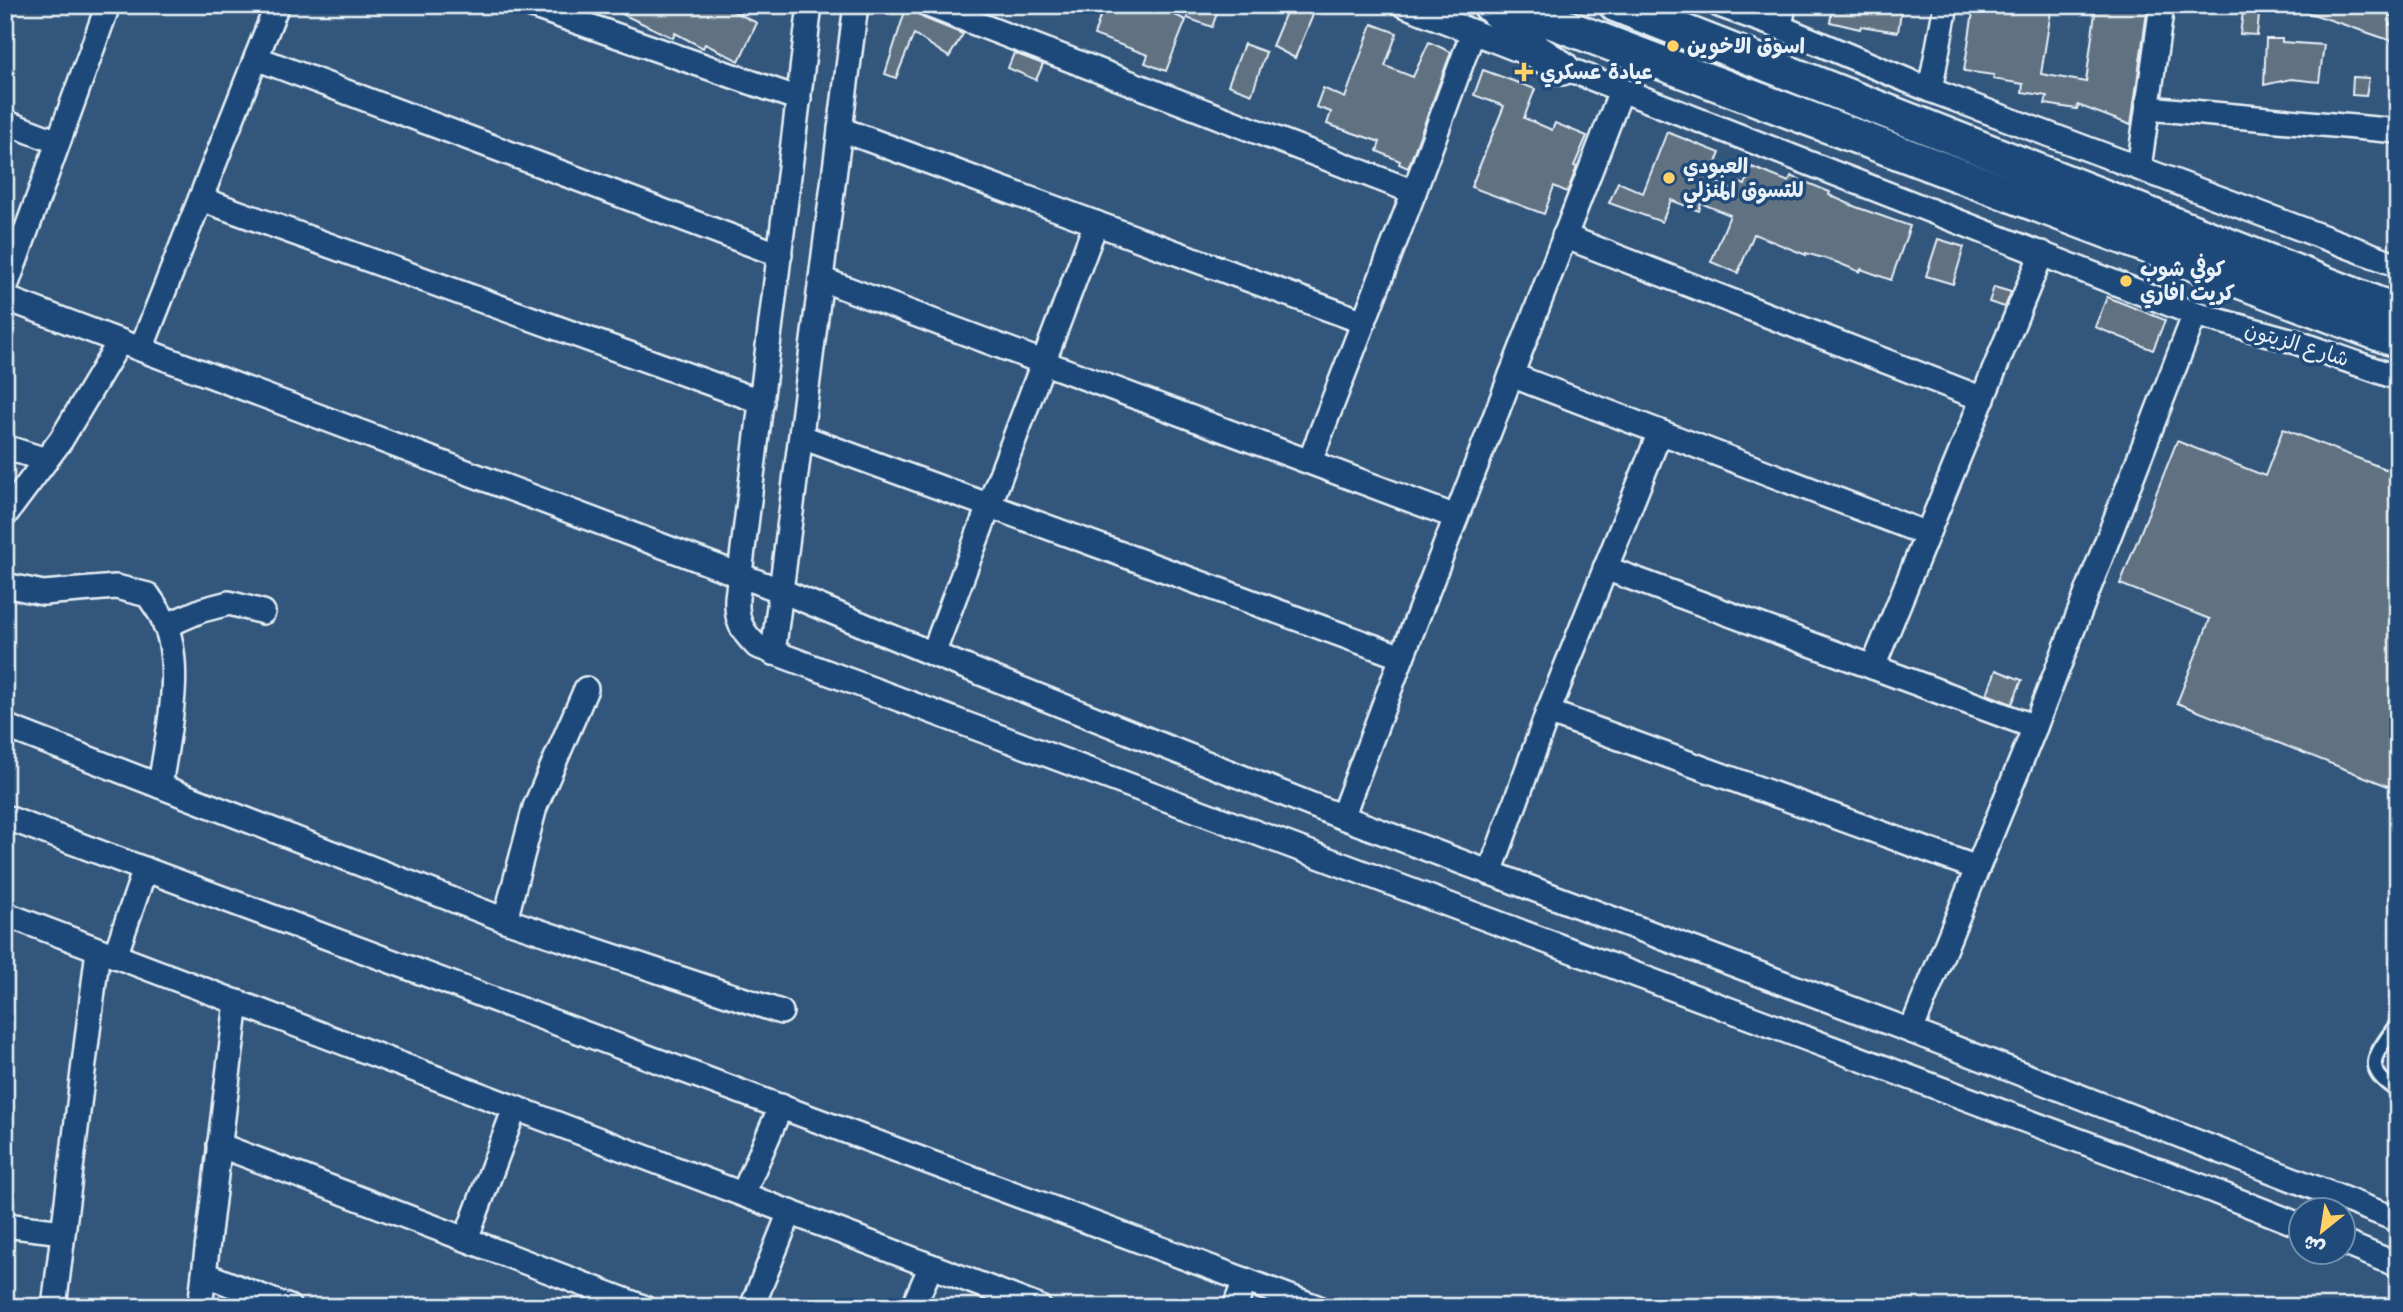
<svg xmlns="http://www.w3.org/2000/svg" width="2403" height="1312" font-family="'Balsamiq Sans','Playpen Sans Arabic',sans-serif">
  <style>
    .building { fill: #617181; stroke: #e8f1f8; stroke-width: 2 }
    .lines { fill: none; stroke-linecap: round; stroke-linejoin: round }
    .lane-casing { stroke: #e8f1f8; stroke-width: 18 }
    .street-casing { stroke: #e8f1f8; stroke-width: 28 }
    .secondary-casing { stroke: #e8f1f8; stroke-width: 38 }
    .lane { stroke: #1f4a7a; stroke-width: 12 }
    .street { stroke: #1f4a7a; stroke-width: 23 }
    .secondary { stroke: #1f4a7a; stroke-width: 33 }
    .poi-dot { fill: #ffd166; stroke: #1f4a7a; stroke-width: 2.5 }
    .labels { text-anchor: middle; stroke-width: 7; stroke-linejoin: round; paint-order: stroke }
    .poi-label { font-size: 21px; font-weight: bold; fill: #e8f1f8; stroke: #1f4a7a; text-anchor: start }
    .street-label { font-size: 21px; fill: #e8f1f8; stroke: #1f4a7a }
  </style>
  <rect width="100%" height="100%" fill="#33567c"/>
  <filter id="ink" filterUnits="userSpaceOnUse"><feTurbulence type="fractalNoise" baseFrequency=".0143" numOctaves="2"/><feDisplacementMap in="SourceGraphic" scale="14" xChannelSelector="R" yChannelSelector="G"/><feConvolveMatrix kernelMatrix="1 2 1 2 8 2 1 2 1" color-interpolation-filters="sRGB"/></filter>
  <g filter="url(#ink)">
    <g class="building">
      <path d="M603,5H721L757,23L739,61L705,44L703,48L675,33L673,38Z"/>
      <path d="M907,5H914L917,13L923,18L963,34L949,57L914,34L896,78L885,74Z"/>
      <path d="M1104,5H1153L1186,20L1166,71L1145,63L1148,55L1094,35Z"/>
      <path d="M1192,5H1220L1212,27L1187,18Z"/>
      <path d="M1289,5H1309L1306,12L1313,15L1295,58L1272,46Z"/>
      <path d="M1833,5H1902L1898,32L1861,26L1860,29L1830,22Z"/>
      <path d="M1974,5H2052L2041,74L2086,82L2096,5H2148L2131,125L2078,105L2077,109L2045,104L2047,96L2022,92L2023,84L1993,79L1994,75L1964,71Z"/>
      <path d="M2244,5H2260L2257,35L2240,34Z"/>
      <path d="M2295,5H2344V8L2375,12L2376,5H2392L2389,25L2398,24V43L2295,8Z"/>
      <path d="M1372,24L1397,33L1385,66L1413,77L1429,42L1451,52L1408,168L1399,164L1400,161L1377,151L1380,142L1327,124L1331,112L1316,107L1323,88L1345,98Z"/>
      <path d="M2266,39H2282V42L2324,45L2319,82L2291,79L2264,85Z"/>
      <path d="M1244,44L1266,52L1252,94L1228,85Z"/>
      <path d="M1014,53L1043,64L1036,80L1008,68Z"/>
      <path d="M1483,70L1535,89L1524,118L1552,130L1555,123L1587,136L1574,166L1577,167L1567,192L1554,186L1544,214L1471,187L1504,106L1474,95Z"/>
      <path d="M2353,77L2369,78L2366,96L2352,95Z"/>
      <path d="M1667,132L1720,153L1709,180L1737,191L1740,183L1745,185L1752,167L1789,182L1791,176L1830,192L1829,195L1856,207L1910,226L1891,280L1861,269L1860,272L1836,262L1806,253V255L1754,234L1738,273L1711,262L1730,215L1701,203L1699,211L1671,200L1662,222L1609,203L1618,182L1643,193Z"/>
      <path d="M1938,239L1964,247L1953,284L1926,276Z"/>
      <path d="M1994,287L2011,292L2005,307L1989,302Z"/>
      <path d="M2107,297L2165,320L2153,350L2095,327Z"/>
      <path d="M2283,429L2398,474V790L2177,703L2210,619L2120,584L2177,441L2265,476Z"/>
      <path d="M1996,670L2022,680L2012,704L1987,694Z"/>
    </g>
    <g class="lines">
      <g class="lane-casing">
        <path id="lane" d="M2398,1022C2378,1053 2358,1067 2398,1091"/>
      </g>
      <g class="street-casing">
        <g id="street">
          <path d="M529,5L799,99"/>
          <path d="M810,5L737,598C736,620 741,631 757,646L2206,1188L2302,1226"/>
          <path d="M928,5L1414,192"/>
          <path d="M1404,5L2195,314L2290,340L2398,378"/>
          <path d="M1719,5L1780,27L1930,90L2398,265"/>
          <path d="M1780,27L1784,5"/>
          <path d="M256,58L780,255"/>
          <path d="M1930,90L1946,5"/>
          <path d="M2148,108L2398,131"/>
          <path d="M5,122L58,142"/>
          <path d="M840,129L1364,322"/>
          <path d="M2139,168L2162,5"/>
          <path d="M201,199L762,402"/>
          <path d="M1564,236L1983,399"/>
          <path d="M821,279L1456,517"/>
          <path d="M5,289L108,5"/>
          <path d="M5,298L782,591L933,654L1342,817L1911,1031L2398,1220"/>
          <path d="M141,349L277,5"/>
          <path d="M1511,375L1927,534"/>
          <path d="M802,437L1402,657"/>
          <path d="M5,447L46,460"/>
          <path d="M1310,461L1414,192L1473,32"/>
          <path d="M5,515L61,440L120,341"/>
          <path d="M1605,568L2035,727"/>
          <path d="M5,585L43,593L116,587L148,595C153,603 159,610 163,619C185,666 167,737 160,786"/>
          <path d="M165,626L202,610L229,603L263,612"/>
          <path d="M773,653L856,5"/>
          <path d="M933,654L1096,223"/>
          <path d="M1873,667L2042,253"/>
          <path d="M1548,712L1977,868"/>
          <path d="M5,726L505,920L781,1012"/>
          <path d="M5,817L1317,1307"/>
          <path d="M1342,817L1402,657L1621,91"/>
          <path d="M1490,873L1548,712L1660,432"/>
          <path d="M5,914L1039,1307"/>
          <path d="M505,920L535,807L586,689"/>
          <path d="M115,956L145,869"/>
          <path d="M1911,1031L2035,727L2195,314"/>
          <path d="M219,1145L643,1307"/>
          <path d="M743,1194L781,1106"/>
          <path d="M5,1225L63,1232"/>
          <path d="M466,1239L515,1108"/>
          <path d="M2344,1243L2398,1265"/>
          <path d="M204,1274L289,1307"/>
          <path d="M54,1307L98,950"/>
          <path d="M200,1307L237,1002"/>
          <path d="M752,1307L790,1212"/>
          <path d="M913,1307L931,1266"/>
          <path d="M1235,1307L1245,1280"/>
        </g>
      </g>
      <g class="secondary-casing">
        <g id="secondary">
          <path d="M1490,5L1516,29L1536,51L1562,68"/>
          <path d="M1508,5L2398,341"/>
          <path d="M1616,5L2398,312"/>
        </g>
      </g>
      <use href="#lane" class="lane"/>
      <use href="#street" class="street"/>
      <use href="#secondary" class="secondary"/>
    </g>
  </g>
  <g class="poi-dot">
    <circle cx="1673" cy="46" r="7"/>
    <path d="M1520.5 61.5h7v7h7v7h-7v7h-7v-7h-7v-7h7z"/>
    <circle cx="1669" cy="178" r="7"/>
    <circle cx="2126" cy="281" r="7"/>
  </g>
  <g class="labels">
    <g class="poi-label">
      <text x="1687" y="53">اسوق الاخوين</text>
      <text x="1540" y="79">عيادة عسكري</text>
      <text x="1683" y="173">العبودي<tspan x="1683" dy="24">للتسوق المنزلي</tspan></text>
      <text x="2140" y="276">كوفي شوب<tspan x="2140" dy="24">كريت افاري</tspan></text>
    </g>
    <g class="street-label">
      <text transform="translate(2297 344) rotate(17)" y="7">شارع الزيتون</text>
    </g>
  </g>
  <rect width="2403" height="1312" fill="none" stroke="#1f4a7a" stroke-width="28"/>
  <rect x="14" y="14" width="2375" height="1284" fill="none" stroke="#e8f1f8" stroke-width="2.5" filter="url(#ink)"/>
  <g transform="translate(2322 1231) rotate(210)"><circle r="33" fill="#1f4a7a" stroke="#6f8dac" stroke-width="2"/>
  <path d="M0-5L12 26L0 18L-12 26Z" fill="#ffd166"/>
  <text y="-10" font-size="19" font-weight="bold" text-anchor="middle" fill="#e8f1f8">ش</text>
  </g>
</svg>
